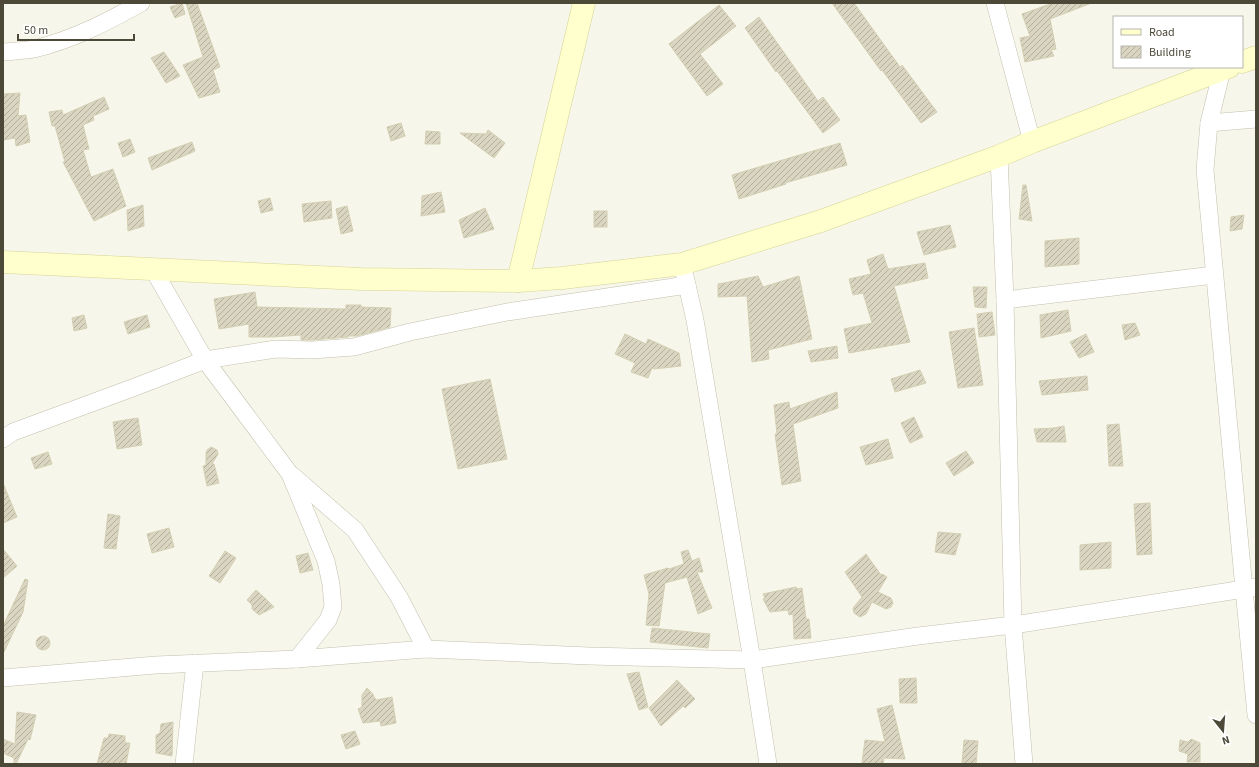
<svg xmlns="http://www.w3.org/2000/svg" width="1259" height="767" font-family="'Source Sans 3',sans-serif">
  <style>
    .building { fill: url(#building-hatch); stroke: #d4cfb2 }
    .lines { fill: none; stroke-linecap: round; stroke-linejoin: round }
    .street-casing { stroke: #c3c0ad; stroke-width: 18 }
    .secondary-casing { stroke: #d6d496; stroke-width: 23 }
    .street { stroke: #fff; stroke-width: 17 }
    .secondary { stroke: #ffffcd; stroke-width: 22 }
  </style>
  <defs>
    <pattern id="building-hatch" width="6" height="6" patternUnits="userSpaceOnUse"><rect width="6" height="6" fill="#d9d5c0"/><path d="M-1 1l2-2M0 6l6-6M5 7l2-2" fill="none" stroke="#b2af9d"/></pattern>
  </defs>
  <rect width="100%" height="100%" fill="#f6f6eb"/>
  <g class="building">
    <path d="M182,3L185,14L175,18L170,7Z"/>
    <path d="M186,3H197L220,67L213,70L220,92L199,98L183,65L203,57Z"/>
    <path d="M832,3H854L900,67L902,65L937,112L921,123L882,70L881,71Z"/>
    <path d="M1053,3L1089,4L1050,19L1056,49L1051,50L1054,56L1025,62L1020,38L1030,36L1022,14Z"/>
    <path d="M719,5L736,26L700,54L723,84L707,96L669,44Z"/>
    <path d="M759,17L818,101L823,97L840,120L823,133L777,71L776,72L745,28Z"/>
    <path d="M164,52L180,76L166,83L151,58Z"/>
    <path d="M20,93L18,116L26,115L30,142L16,146L15,138L3,140V94Z"/>
    <path d="M104,97L109,109L93,116L94,120L83,125L89,149L83,150L91,177L113,169L126,206L94,221L63,162H65L55,126H52L49,112L62,110L63,115Z"/>
    <path d="M401,123L405,136L391,141L387,127Z"/>
    <path d="M488,130L505,143L494,158L460,133L486,134Z"/>
    <path d="M426,131L440,132V144H425Z"/>
    <path d="M130,139L135,152L123,157L118,143Z"/>
    <path d="M192,142L195,151L152,170L148,158Z"/>
    <path d="M840,143L847,165L785,183L786,184L739,199L732,175Z"/>
    <path d="M1023,185H1026L1032,221L1019,219Z"/>
    <path d="M441,192L445,212L421,216L422,196Z"/>
    <path d="M270,198L273,210L261,213L258,201Z"/>
    <path d="M331,201L332,218L304,222L302,204Z"/>
    <path d="M143,205L144,226L128,231L127,210Z"/>
    <path d="M347,206L353,231L341,234L336,209Z"/>
    <path d="M485,208L494,229L464,238L459,220Z"/>
    <rect x="594" y="211" width="13" height="16"/>
    <path d="M1244,215L1242,229L1230,231L1231,217Z"/>
    <path d="M950,225L956,247L924,255L917,232Z"/>
    <path d="M1079,238V264L1045,267V241Z"/>
    <path d="M883,254L888,269L925,263L928,278L894,286L910,342L849,353L844,329L872,323L863,293L853,295L849,279L871,274L867,260Z"/>
    <path d="M758,276L763,287L799,276L812,339L768,350L769,359L752,362L747,296L718,297V284L724,283Z"/>
    <path d="M973,287H987L986,308L975,307Z"/>
    <path d="M255,292L257,307L346,309V305H361V307L391,308L390,327L357,336H348V337L312,340H301V335L272,337H249V324L219,329L214,299Z"/>
    <path d="M1068,310L1071,331L1041,338L1040,315Z"/>
    <path d="M992,312L995,335L979,337L977,314Z"/>
    <path d="M84,315L87,328L74,331L72,318Z"/>
    <path d="M147,315L150,327L128,334L124,322Z"/>
    <path d="M1135,323L1140,335L1125,340L1122,325Z"/>
    <path d="M974,328L983,385L958,388L949,332Z"/>
    <path d="M625,334L646,344L648,339L679,353L681,366L654,369L652,368L648,378L631,372L635,363L615,354Z"/>
    <path d="M1086,334L1094,352L1079,358L1070,342Z"/>
    <path d="M837,346L838,358L811,362L808,351Z"/>
    <path d="M920,370L926,383L895,392L891,379Z"/>
    <path d="M1087,376L1088,390L1042,395L1039,381Z"/>
    <path d="M490,379L507,459L458,469L442,389Z"/>
    <path d="M837,392L838,408L793,424L801,481L782,485L775,434H777L774,405L789,402L790,409Z"/>
    <path d="M914,417L923,437L910,443L901,423Z"/>
    <path d="M138,418L142,445L117,449L113,422Z"/>
    <path d="M1119,424L1123,466H1109L1107,425Z"/>
    <path d="M1064,426L1066,442H1037L1034,429L1054,428Z"/>
    <path d="M888,439L893,458L866,465L860,447Z"/>
    <path d="M211,447L217,450L218,454L212,464H214L219,483L207,486L203,466L206,465V453L207,450Z"/>
    <path d="M966,451L974,463L954,476L946,463Z"/>
    <path d="M48,452L52,464L35,469L31,458Z"/>
    <path d="M3,483L17,517L3,523Z"/>
    <path d="M1150,503L1152,554L1137,555L1134,504Z"/>
    <path d="M108,514L120,516L116,549L104,548Z"/>
    <path d="M169,528L174,547L152,553L147,534Z"/>
    <path d="M938,532L961,534L955,555L935,552Z"/>
    <path d="M1111,542V568L1080,570V545Z"/>
    <path d="M3,549L17,566L3,578Z"/>
    <path d="M688,550L692,561L699,558L703,572H697L712,608L698,614L687,577L665,583L659,626L646,625L649,594L644,575L668,568L669,569L684,564L681,552Z"/>
    <path d="M225,551L236,558L220,583L209,576Z"/>
    <path d="M308,553L313,570L300,573L296,556Z"/>
    <path d="M866,554L881,575L882,574L887,577L878,592L891,598L893,603L891,607L886,609L872,602L866,614L860,617L854,613L853,608L862,597L845,572Z"/>
    <path d="M25,579L28,580L23,612L3,654V626Z"/>
    <path d="M796,587L797,589L802,588L806,619H809L811,638L794,639L793,614L789,615L788,610L770,612L763,599L765,598L763,594Z"/>
    <path d="M256,590L267,600L274,607L259,615L252,609V605L247,600Z"/>
    <path d="M652,628L710,634L708,648L650,642Z"/>
    <circle cx="43" cy="643" r="7"/>
    <path d="M639,672L648,707L639,710L627,674Z"/>
    <path d="M916,678L917,703H900L899,679Z"/>
    <path d="M677,680L695,699L685,708L683,706L661,726L649,708Z"/>
    <path d="M367,688L372,693L376,700L392,697L396,723L381,726L380,721L363,723L358,709L362,707V695Z"/>
    <path d="M892,705L905,759L884,758L883,764L862,763L865,740L885,742L877,709Z"/>
    <path d="M17,712L36,715L30,740L28,739L16,764H14V758L3,753V739L15,744Z"/>
    <path d="M173,722L172,756L156,753V735L160,733L161,724Z"/>
    <path d="M355,731L360,744L346,749L341,735Z"/>
    <path d="M109,734L125,736V743H130L126,764H97L104,738H108Z"/>
    <path d="M1191,739L1200,743V762H1187L1188,754L1179,751L1180,740L1188,742Z"/>
    <path d="M964,740L978,741L976,764L962,763Z"/>
  </g>
  <g class="lines">
    <g class="street-casing">
      <g id="street">
        <path d="M995,3L1032,142"/>
        <path d="M3,52C13,51 24,51 34,49C72,40 107,22 141,3"/>
        <path d="M1209,123L1256,119"/>
        <path d="M999,156L1005,300L1013,625L1024,764"/>
        <path d="M153,269L205,360L290,474L326,561L331,584L333,607L328,620L297,659"/>
        <path d="M687,285L695,320L752,660L768,764"/>
        <path d="M1005,300L1214,275"/>
        <path d="M3,439L13,432L135,387L205,360L276,349L312,350L354,347L410,332L507,312L687,285L682,264"/>
        <path d="M293,476L355,530L399,597L426,649"/>
        <path d="M1256,587L1244,589L1256,715"/>
        <path d="M3,678L156,665L297,659L426,649L589,656L752,660L918,636L1013,625L1244,589L1205,170L1209,123L1222,70"/>
        <path d="M184,764L195,663"/>
      </g>
    </g>
    <g class="secondary-casing">
      <g id="secondary">
        <path d="M1242,62L1256,57"/>
        <path d="M3,262L361,279L518,281L562,278L682,264L821,221L999,156L1032,142L1229,67"/>
        <path d="M518,281L584,3"/>
      </g>
    </g>
    <use href="#street" class="street"/>
    <use href="#secondary" class="secondary"/>
  </g>
  <rect width="1259" height="767" fill="none" stroke="#4c4938" stroke-width="8"/>
  <rect x="1113" y="16" width="130" height="52" fill="#ffffff" stroke="#b7b6af"/>
  <rect x="1121" y="29" width="20" height="6" fill="#ffffcd" stroke="#b7b6af"/>
  <text x="1149" y="36" font-size="12" fill="#4c4938">Road</text>
  <rect x="1121" y="46" width="20" height="12" fill="url(#building-hatch)" stroke="#b7b6af"/>
  <text x="1149" y="56" font-size="12" fill="#4c4938">Building</text>
  <g transform="translate(1223 731) rotate(163)" stroke="#ffffff" stroke-width="3" paint-order="stroke">
  <path d="M0-3L7 15L0 10L-7 15Z" fill="#4c4938"/>
  <text y="-6" font-size="11" font-weight="bold" text-anchor="middle" fill="#4c4938">N</text>
  </g>
  <path d="M18 34v6h116v-6" fill="none" stroke="#4c4938" stroke-width="2"/>
  <text x="24" y="34" font-size="12" fill="#4c4938" stroke="#ffffff" stroke-width="3" paint-order="stroke">50 m</text>
</svg>
